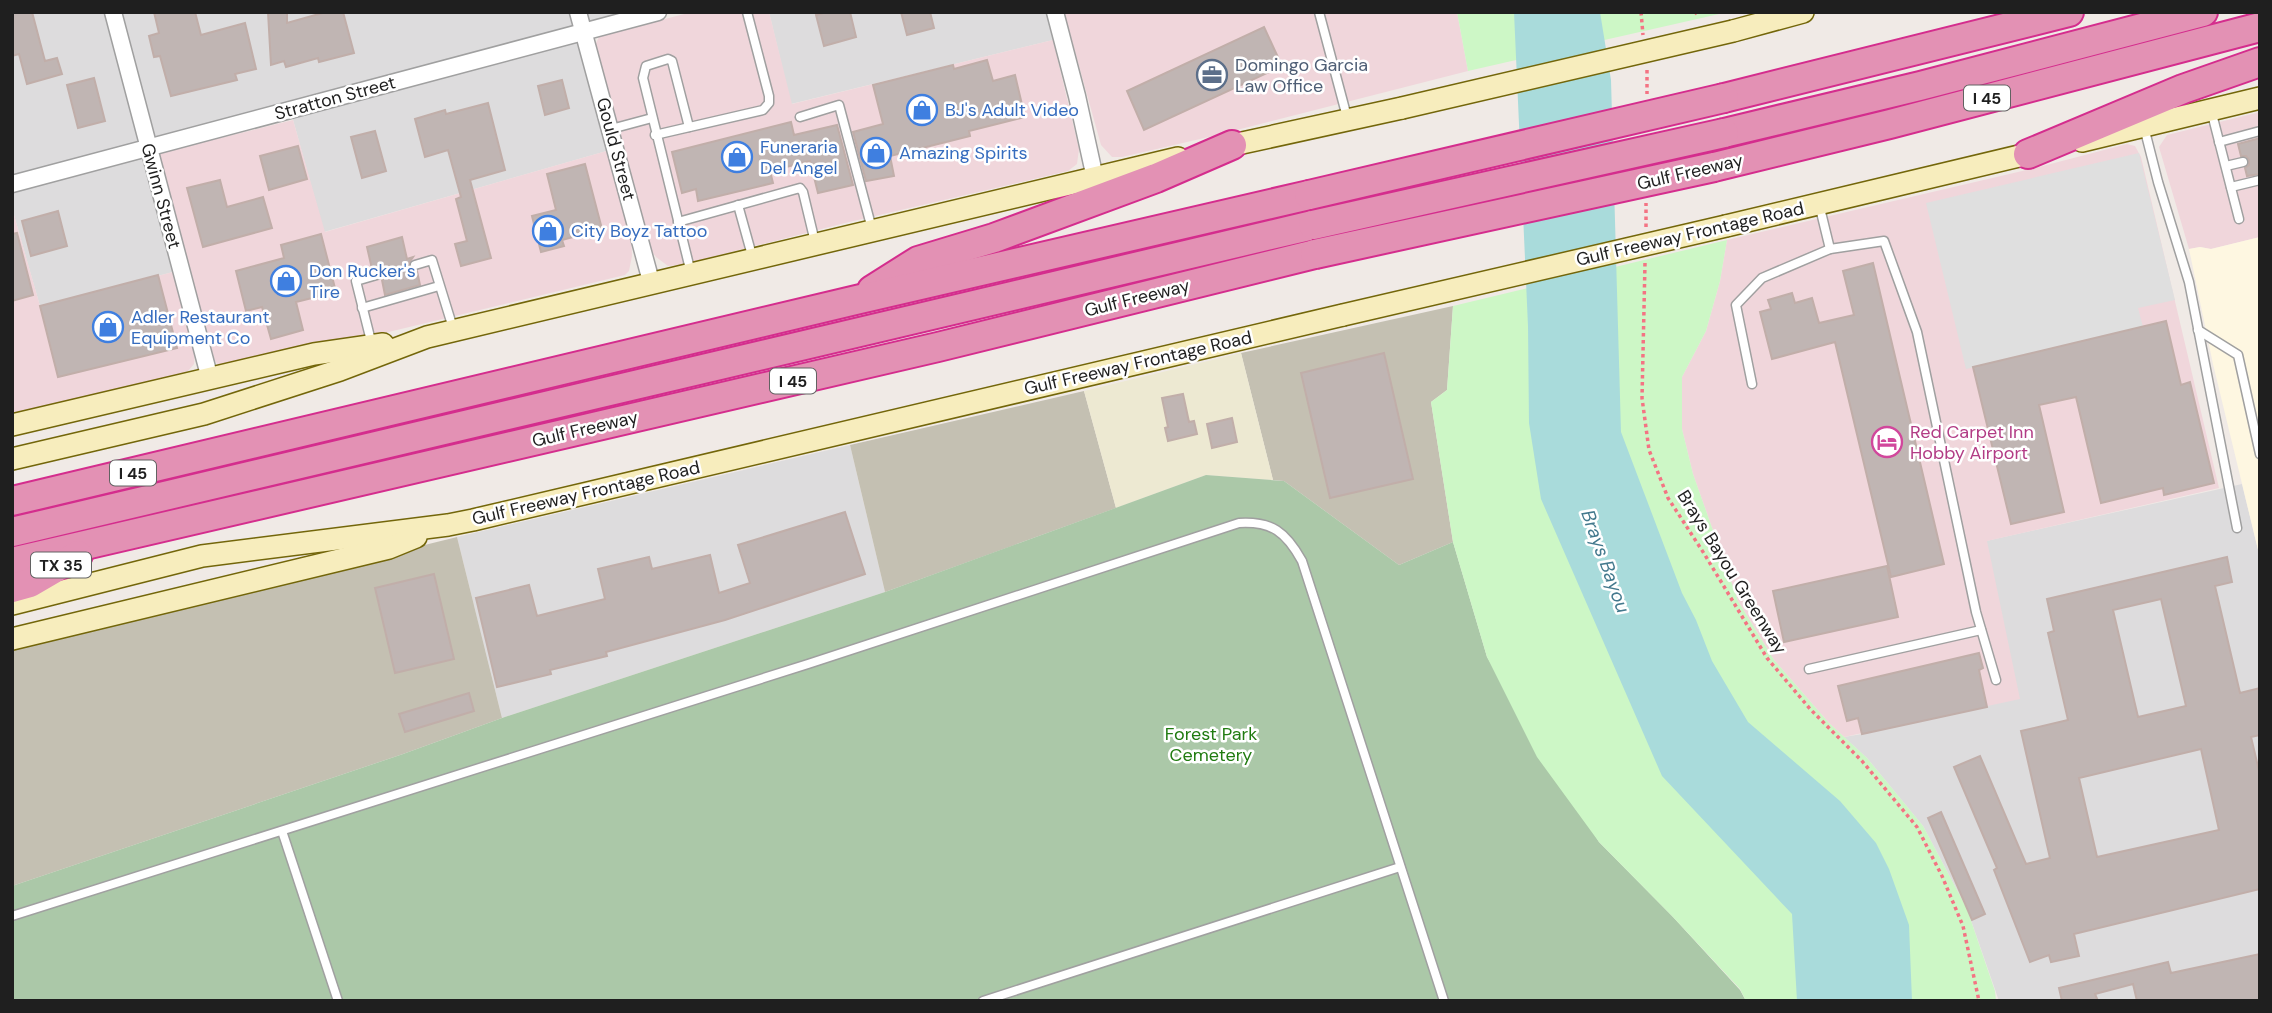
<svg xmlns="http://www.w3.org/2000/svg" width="2272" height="1013" font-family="'DM Sans',sans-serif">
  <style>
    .residential { fill: #dddcdd }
    .commercial { fill: #f0d6db }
    .education { fill: #fef7e1 }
    .construction { fill: #c4c0b2 }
    .farmland { fill: #ede9d2 }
    .cemetery { fill: #abc8a8 }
    .park { fill: #cdf7c6 }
    .parking { fill: #dfdfdf }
    .water { fill: #a9dbdb }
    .building { fill: #c0b5b3; stroke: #c1aea9; stroke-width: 2; fill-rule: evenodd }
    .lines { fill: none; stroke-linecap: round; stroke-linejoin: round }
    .service-casing { stroke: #a0a0a0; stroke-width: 11 }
    .minor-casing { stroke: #a0a0a0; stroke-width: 19 }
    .secondary-casing { stroke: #73660a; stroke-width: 24 }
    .motorway-casing { stroke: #d42d8d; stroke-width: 32 }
    .path { stroke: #f47383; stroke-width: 3.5; stroke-dasharray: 3.5 3.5; stroke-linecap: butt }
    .service { stroke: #fff; stroke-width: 8 }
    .minor { stroke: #fff; stroke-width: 16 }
    .secondary { stroke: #f7edbd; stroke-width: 21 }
    .motorway { stroke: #e391b4; stroke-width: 28 }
    .secondary-bridge-casing { stroke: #73660a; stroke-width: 24; stroke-linecap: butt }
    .motorway-bridge-casing { stroke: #d42d8d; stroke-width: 32; stroke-linecap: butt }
    .secondary-bridge { stroke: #f7edbd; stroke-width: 21 }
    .motorway-bridge { stroke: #e391b4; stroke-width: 28 }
    .labels { text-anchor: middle; stroke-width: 5; stroke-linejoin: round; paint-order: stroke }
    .shield { fill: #fff; stroke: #626262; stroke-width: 2 }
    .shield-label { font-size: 16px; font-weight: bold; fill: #1f1f1f }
    .service-label { font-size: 18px; fill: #4e5e75; stroke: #fff; text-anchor: start }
    .street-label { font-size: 18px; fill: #1f1f1f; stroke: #fff }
    .shop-label { font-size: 18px; fill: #366cbe; stroke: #fff; text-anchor: start }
    .hotel-label { font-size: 18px; fill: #b23c85; stroke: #fff; text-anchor: start }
    .park-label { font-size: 18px; fill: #207b10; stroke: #fff }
    .water-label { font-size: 19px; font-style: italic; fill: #43798d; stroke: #fff }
  </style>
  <rect width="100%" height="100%" fill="#f0eae6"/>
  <g class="residential">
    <path d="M12,12H637L576,28L610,150L324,232L289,105L140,144L173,272L40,306L12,208Z"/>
    <path d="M769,12H1046L1053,40L791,104Z"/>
    <path d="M850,445L885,592L502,718L457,537Z"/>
    <path d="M2242,484L2260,558V1001H1999L1967,909L1923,826L1867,758L1844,737L1862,734L1986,541Z"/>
  </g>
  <g class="commercial">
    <path d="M692,12H769L792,104L1053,40L1079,149L1077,164L1068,171L845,223L680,265L668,266L656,257L650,249L594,47L599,37L603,35Z"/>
    <path d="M1064,12H1457L1468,71L1213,136L1122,157H1112L1101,145Z"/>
    <path d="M2260,112V237L2211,249L2200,247L2189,249L2159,147L2167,135Z"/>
    <path d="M293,120L325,232L610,150L631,233L632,256L629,271L625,275L347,342L220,367L215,361L159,158L160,154L164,152Z"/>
    <path d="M2127,144L2135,146L2141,157L2219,488L1987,541L2020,699L1844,737L1829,723L1774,660L1738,601L1693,474L1682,429V377L1706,331L1720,281L1727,240L2039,167Z"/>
    <path d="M12,208L40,306L173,272L195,353L194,364L188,371L178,376L12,415Z"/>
  </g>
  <path class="education" d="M2260,237V558L2213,364L2189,249L2200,247L2211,249Z"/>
  <g class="construction">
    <path d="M1453,306L1447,390L1431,402L1453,542L1399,565L1284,481L1273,480L1241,353Z"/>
    <path d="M1084,391L1116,508L885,592L850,445Z"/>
    <path d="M457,537L502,718L403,754L12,886V647Z"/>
  </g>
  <path class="farmland" d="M1241,353L1273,480L1206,475L1116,508L1084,391Z"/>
  <path class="cemetery" d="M1206,475L1284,481L1399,565L1453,542L1487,657L1599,842L1673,917L1740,990L1746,1001H12V886L403,754L502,718L885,592Z"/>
  <g class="park">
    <path d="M1457,12H1728L1468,71Z"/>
    <path d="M1727,240L1720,281L1706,331L1682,377V429L1693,474L1738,601L1774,660L1829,723L1867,758L1923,826L1967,909L1995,991L1996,1001H1746L1740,989L1673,917L1599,842L1537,757L1487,657L1453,542L1431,402L1447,390L1453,306Z"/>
  </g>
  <path class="parking" d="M2139,153L2175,300L2138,308L2143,327L1966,369L1926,203Z"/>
  <path class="water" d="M1514,12H1600L1611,80L1621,432L1682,593L1696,620L1712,661L1748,722L1840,801L1876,843L1889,869L1909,925L1912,1001H1797L1792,914L1662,776L1541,499L1529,423L1528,326Z"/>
  <g class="building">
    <path d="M12,12H32L45,61L57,58L62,74L27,84L19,54L12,56Z"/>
    <path d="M154,12H195L201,35L245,23L256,69L235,74L237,80L171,96L160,56L154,57L149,36L159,33Z"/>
    <path d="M268,12H287V23L326,12H343L354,53L319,62L318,58L286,67L284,61L271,65Z"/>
    <path d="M827,12H850L856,37L824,46L816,15Z"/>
    <path d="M901,12H930L934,28L907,35Z"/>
    <path d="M1264,27L1282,66L1144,130L1127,91Z"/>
    <path d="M987,60L993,81L1015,75L1025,117L969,131L970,136L890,156L894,176L866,181L853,132L883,124L873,85L953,65L954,69Z"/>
    <path d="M94,78L105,121L78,128L67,85Z"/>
    <path d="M562,80L569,108L545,115L538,86Z"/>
    <path d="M488,103L505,170L470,180L491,258L461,266L455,244L467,241L456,199L461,197L448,150L425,157L415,119L445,110L446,114Z"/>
    <path d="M791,122L794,135L837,125L853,185L818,193L810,161L770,171L773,183L698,201L696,189L682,193L672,152Z"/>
    <path d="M375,131L386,171L362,178L351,137Z"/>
    <path d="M2260,138V174L2247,176L2245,168L2249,165V160L2246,156H2241L2238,144Z"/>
    <path d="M298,146L307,179L269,190L260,156Z"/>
    <path d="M585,164L602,229L562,240L564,246L541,252L532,216L556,210L547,174Z"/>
    <path d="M220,180L227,207L263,197L272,228L203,247L187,188Z"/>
    <path d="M58,211L67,246L31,256L22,221Z"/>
    <path d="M17,233L33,295L12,301V234Z"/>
    <path d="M321,234L336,292L296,302L303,330L271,339L262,307L246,311L236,271L284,258L281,245Z"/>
    <path d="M402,237L407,259L413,257L409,263V267L417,271L420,285L385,295L382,280L386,276V272L381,268L372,269L367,247Z"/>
    <path d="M1873,263L1944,564L1891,577L1835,342L1772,359L1760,312L1771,309L1768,300L1792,293L1795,303L1812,298L1819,323L1854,315L1843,271Z"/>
    <path d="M158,275L177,348L58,377L40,306Z"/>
    <path d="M2166,321L2181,385L2190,382L2214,483L2164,495L2163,488L2101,503L2076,397L2039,405L2064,512L2011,524L1973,367Z"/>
    <path d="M1384,353L1413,479L1330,498L1301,373Z"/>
    <path d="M1183,394L1189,422L1194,421L1197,434L1168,441L1165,428L1168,427L1162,398Z"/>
    <path d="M1232,418L1237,442L1212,448L1207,424Z"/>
    <path d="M845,512L865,574L725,620L606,652L607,656L550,670L551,674L497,687L476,598L529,585L537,616L605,599L598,569L649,557L652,569L710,555L719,593L750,583L738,545Z"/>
    <path d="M2227,557L2232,582L2215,586L2240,693L2260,688V735L2251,737L2260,775V889L2074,934L2079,956L2051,962L2049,955L2030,962L1994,870L1997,868L1954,767L1980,756L2026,864L2050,858L2021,731L2068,720L2048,633L2054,631L2047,599ZM2161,599L2186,706L2138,717L2113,610ZM2201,749L2219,830L2097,857L2079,778Z"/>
    <path d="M1887,566L1898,617L1784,642L1773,591Z"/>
    <path d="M434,574L454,659L395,673L375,588Z"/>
    <path d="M1979,653L1983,668L1979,670L1987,707L1862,734L1858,718L1847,721L1838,686Z"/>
    <path d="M469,693L474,711L405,732L399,714Z"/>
    <path d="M1941,812L1985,914L1972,920L1928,818Z"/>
    <path d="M2260,954V1001H2137L2133,984L2095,994L2098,1001H2062L2059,988L2168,962L2171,973Z"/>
  </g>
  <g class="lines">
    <g class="service-casing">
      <g id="service">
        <path d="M1319,12L1347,117"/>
        <path d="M2211,110L2239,219"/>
        <path d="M800,117L839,105L872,229"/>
        <path d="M689,127L672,61L668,59L646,66L643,78L691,273"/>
        <path d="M2144,127L2158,182L2189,282L2237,528"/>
        <path d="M611,129L652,118"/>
        <path d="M655,135L763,110L769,103V96L747,12"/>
        <path d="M2219,142L2260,131"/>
        <path d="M2226,166L2243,162"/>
        <path d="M2231,187L2260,180"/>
        <path d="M1819,204L1830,249L1884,241L1917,332L1976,612L1996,680"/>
        <path d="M738,205L753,259"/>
        <path d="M678,222L800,188L803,192L815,242"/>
        <path d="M415,265L432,260L453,328"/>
        <path d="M362,308L439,286"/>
        <path d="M2198,330L2238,355L2260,454"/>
        <path d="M372,345L356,281L380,274"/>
        <path d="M1752,384L1736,305L1762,278L1830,249"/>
        <path d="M1809,669L1981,630"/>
        <path d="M282,831L338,1001"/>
        <path d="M12,916L808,664L1239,523C1272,521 1286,532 1302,561L1444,1001"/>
        <path d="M983,1001L1400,867"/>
      </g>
    </g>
    <g class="minor-casing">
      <g id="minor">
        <path d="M113,12L210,379"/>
        <path d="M578,12L652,285"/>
        <path d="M1055,12L1077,96L1095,178"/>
        <path d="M12,184L658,12"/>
      </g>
    </g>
    <g class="secondary-casing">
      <g id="secondary">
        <path d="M1733,31L1803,12"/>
        <path d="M2082,141L2260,98"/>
        <path d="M1219,148L1402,108"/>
        <path d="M1726,226L2040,151"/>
        <path d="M12,425L314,354L383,344"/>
        <path d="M12,459L204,414L340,370L427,337L1178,158"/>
        <path d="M12,604L202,556L448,525L473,520L1343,315"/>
        <path d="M12,639L389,548L416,537"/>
      </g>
    </g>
    <g class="motorway-casing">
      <g id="motorway">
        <path d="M1724,98L2069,12"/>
        <path d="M1724,133L1920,86L2203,12"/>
        <path d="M2028,154L2183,89L2260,62"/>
        <path d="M1714,167L1890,124L2260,27"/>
        <path d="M872,290L918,261L994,238L1156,178L1232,145"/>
        <path d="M12,501L856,300L1309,195"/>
        <path d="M12,532L1313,225"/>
        <path d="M12,562L938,347L1315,254"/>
        <path d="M12,588L30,583L78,555"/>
      </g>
    </g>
    <g class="path">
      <path d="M1641,12L1643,35"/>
      <path d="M1695,12L1697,14"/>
      <path d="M1647,70V94"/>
      <path d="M1646,227V203"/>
      <path d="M1645,263L1642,398L1649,450L1668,498L1705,555L1767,658L1811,710L1862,761L1917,827L1942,876L1963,926L1979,1001"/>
    </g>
    <use href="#service" class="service"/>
    <use href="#minor" class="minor"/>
    <use href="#secondary" class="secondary"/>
    <use href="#motorway" class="motorway"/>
    <g class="secondary-bridge-casing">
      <g id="secondary-bridge">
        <path d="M1402,108L1733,31"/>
        <path d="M1343,315L1726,226"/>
      </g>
    </g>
    <g class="motorway-bridge-casing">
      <g id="motorway-bridge">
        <path d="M1309,195L1724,98"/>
        <path d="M1313,225L1724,133"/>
        <path d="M1315,254L1714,167"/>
      </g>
    </g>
    <use href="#secondary-bridge" class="secondary-bridge"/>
    <use href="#motorway-bridge" class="motorway-bridge"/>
  </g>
  <defs>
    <g id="office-ring" transform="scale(1.575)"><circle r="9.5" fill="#fff" stroke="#5c6f8a" stroke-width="1.5"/><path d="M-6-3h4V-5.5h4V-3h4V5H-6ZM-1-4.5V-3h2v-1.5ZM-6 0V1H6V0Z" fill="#5c6f8a"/></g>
    <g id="shop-ring" transform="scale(1.575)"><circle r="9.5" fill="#fff" stroke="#3f7fe0" stroke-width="1.5"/><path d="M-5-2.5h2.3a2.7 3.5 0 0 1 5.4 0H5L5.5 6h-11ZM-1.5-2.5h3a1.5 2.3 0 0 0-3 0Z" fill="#3f7fe0"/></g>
    <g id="hotel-ring" transform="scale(1.575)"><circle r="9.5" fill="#fff" stroke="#d1479c" stroke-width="1.5"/><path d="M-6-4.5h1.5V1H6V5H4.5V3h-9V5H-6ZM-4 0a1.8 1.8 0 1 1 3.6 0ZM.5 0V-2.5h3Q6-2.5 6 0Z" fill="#d1479c"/></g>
  </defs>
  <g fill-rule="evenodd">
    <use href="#office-ring" x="1212" y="75"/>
    <use href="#shop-ring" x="922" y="110"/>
    <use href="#shop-ring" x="876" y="153"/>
    <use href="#shop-ring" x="737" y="157"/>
    <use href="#shop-ring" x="548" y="231"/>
    <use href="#shop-ring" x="286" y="281"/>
    <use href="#shop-ring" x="108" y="327"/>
    <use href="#hotel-ring" x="1887" y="442"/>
  </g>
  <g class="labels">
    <g class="shield">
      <rect x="1964" y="85.5" width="46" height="25" rx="5"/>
      <rect x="770" y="368.5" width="46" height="25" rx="5"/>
      <rect x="110" y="460.5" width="46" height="25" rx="5"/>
      <rect x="31" y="552.5" width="60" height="25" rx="5"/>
    </g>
    <g class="shield-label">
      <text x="1987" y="104">I 45</text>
      <text x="793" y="387">I 45</text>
      <text x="133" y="479">I 45</text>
      <text x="61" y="571">TX 35</text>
    </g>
    <g class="service-label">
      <text x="1235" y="71">Domingo Garcia<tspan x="1235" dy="21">Law Office</tspan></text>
    </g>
    <g class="street-label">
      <text transform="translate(335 98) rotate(-15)" y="6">Stratton Street</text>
      <text transform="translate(616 149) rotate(75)" y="6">Gould Street</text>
      <text transform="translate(1690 172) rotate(-13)" y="6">Gulf Freeway</text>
      <text transform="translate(161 196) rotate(75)" y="6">Gwinn Street</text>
      <text transform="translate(1690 234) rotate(-13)" y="6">Gulf Freeway Frontage Road</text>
      <text transform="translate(1137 298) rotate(-14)" y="6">Gulf Freeway</text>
      <text transform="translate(1138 363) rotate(-13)" y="6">Gulf Freeway Frontage Road</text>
      <text transform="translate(585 429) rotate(-13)" y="6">Gulf Freeway</text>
      <text transform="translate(586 493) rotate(-13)" y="6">Gulf Freeway Frontage Road</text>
      <text transform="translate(1732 572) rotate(58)" y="6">Brays Bayou Greenway</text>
    </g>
    <g class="shop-label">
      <text x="945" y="116">BJ's Adult Video</text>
      <text x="760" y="153">Funeraria<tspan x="760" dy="21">Del Angel</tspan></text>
      <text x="899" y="159">Amazing Spirits</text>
      <text x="571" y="237">City Boyz Tattoo</text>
      <text x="309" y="277">Don Rucker's<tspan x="309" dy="21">Tire</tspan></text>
      <text x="131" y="323">Adler Restaurant<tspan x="131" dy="21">Equipment Co</tspan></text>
    </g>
    <g class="hotel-label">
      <text x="1910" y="438">Red Carpet Inn<tspan x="1910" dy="21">Hobby Airport</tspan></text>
    </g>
    <g class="park-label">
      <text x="1211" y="740">Forest Park<tspan x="1211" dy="21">Cemetery</tspan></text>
    </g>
    <g class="water-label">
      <text transform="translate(1606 561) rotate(70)" y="7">Brays Bayou</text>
    </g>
  </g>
  <rect width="2272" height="1013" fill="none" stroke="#1f1f1f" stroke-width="28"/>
</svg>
